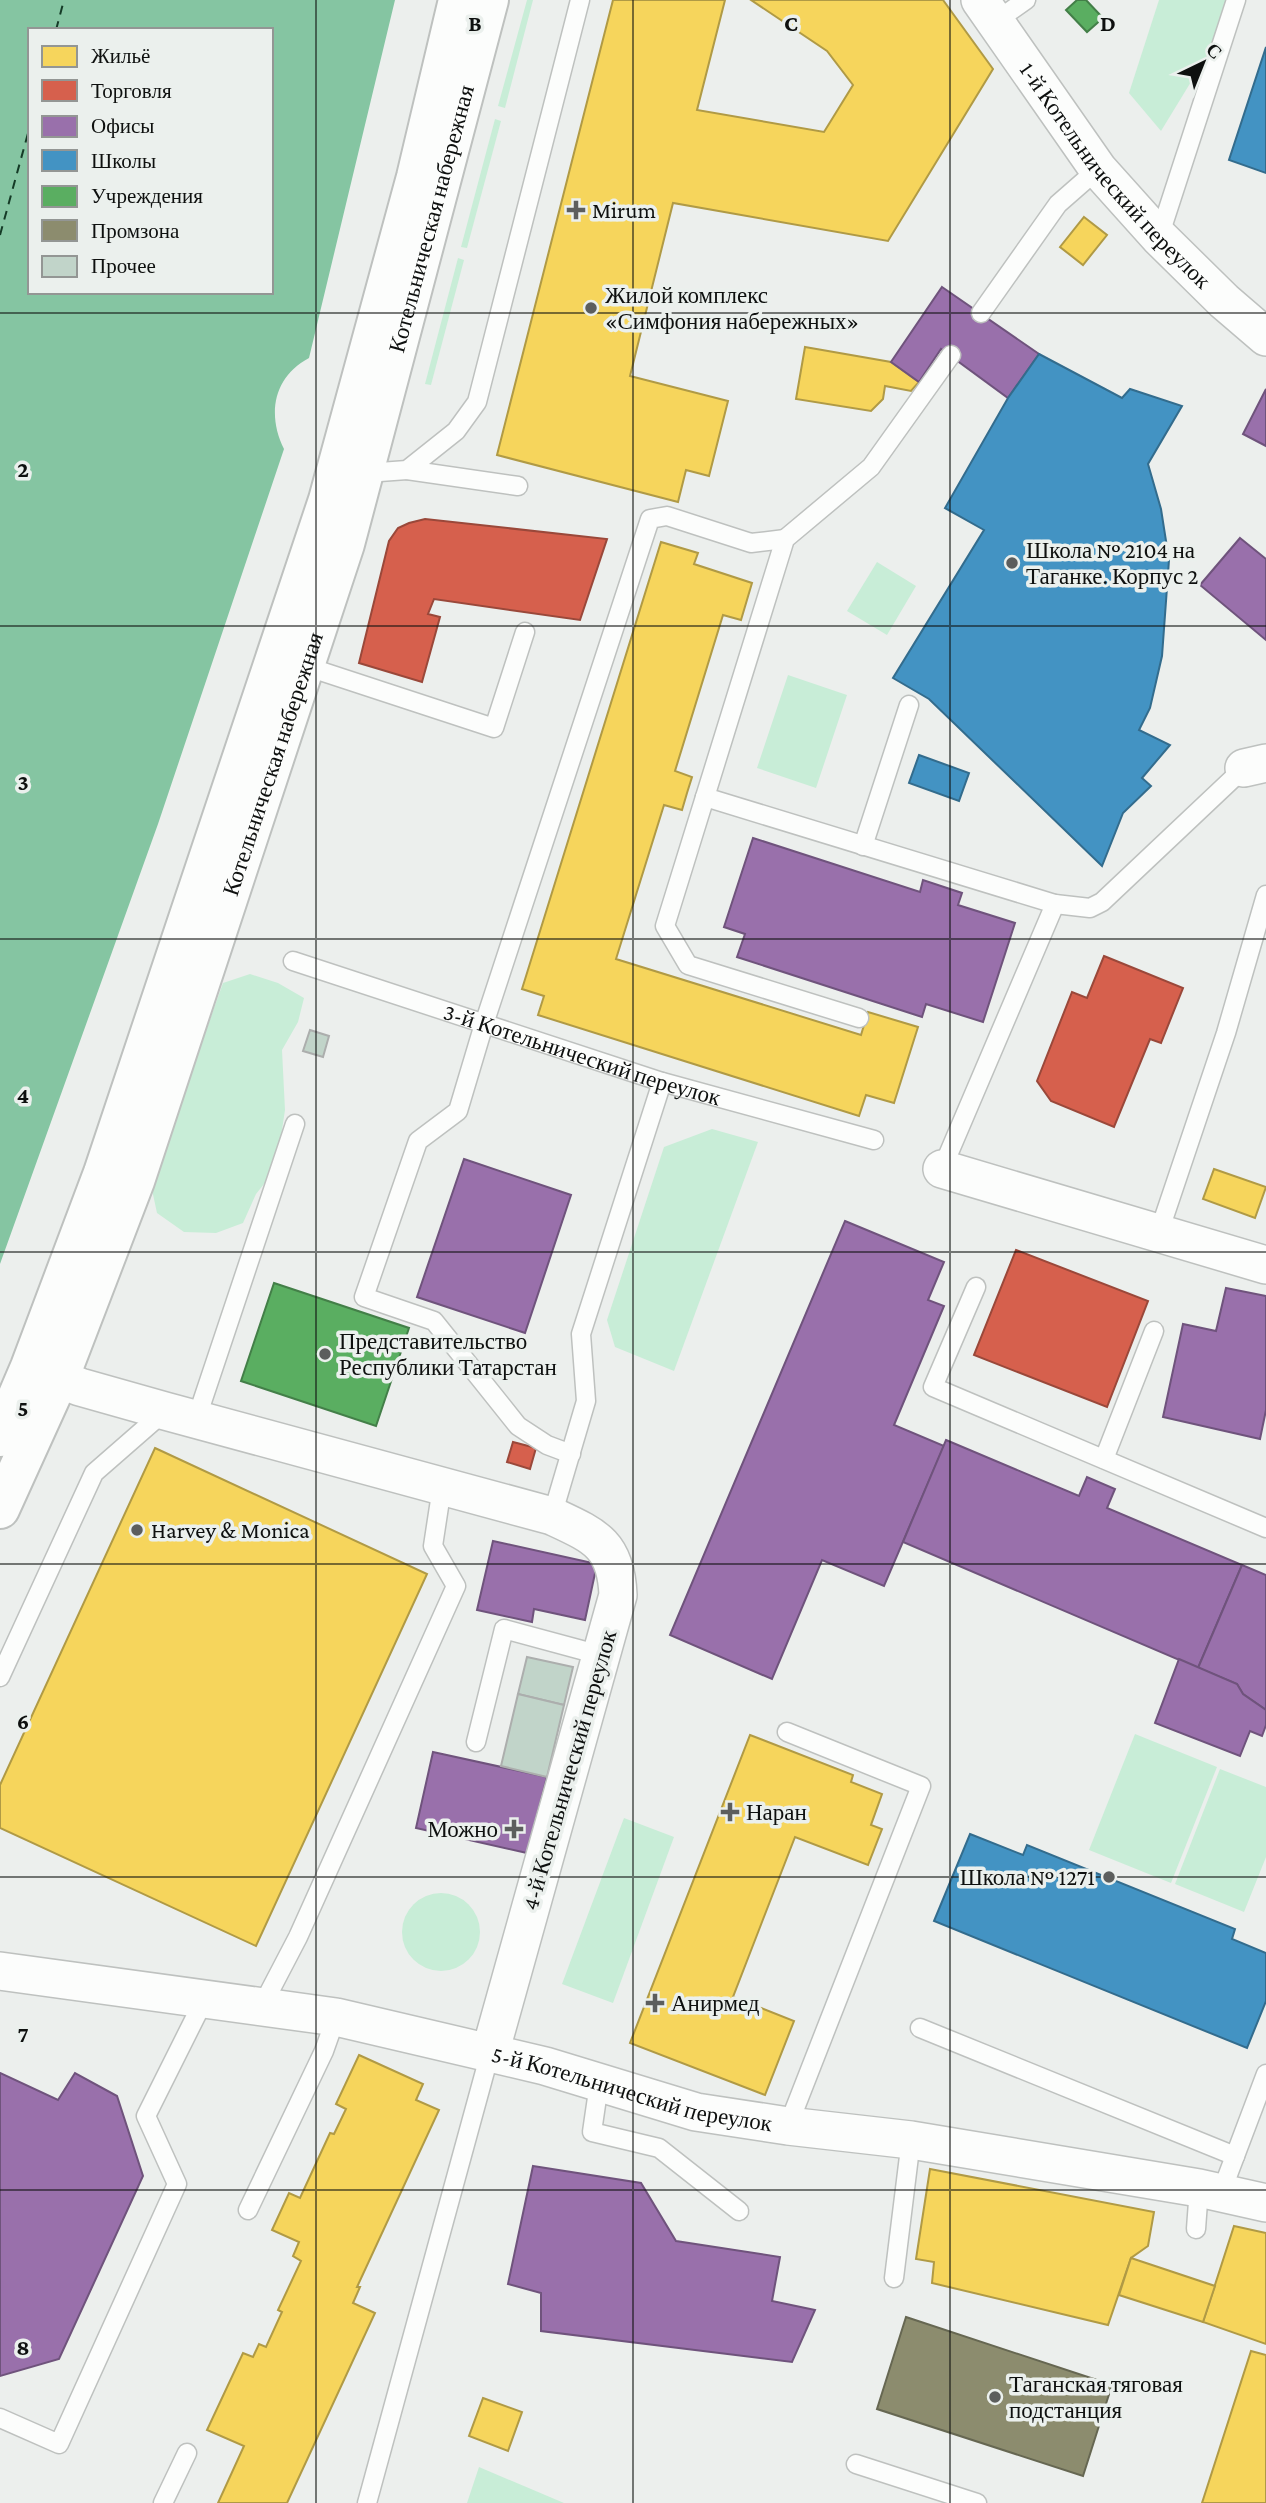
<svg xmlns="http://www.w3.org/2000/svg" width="1266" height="2503" font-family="'Crimson Pro',serif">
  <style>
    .green { fill: #c8edd7 }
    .water { fill: #85c5a2; fill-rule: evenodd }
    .homes { fill: #f6d55c; stroke: #b09a45; stroke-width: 2 }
    .shops { fill: #d6604d; stroke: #9a483a; stroke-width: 2 }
    .offices { fill: #9970ab; stroke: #6f537c; stroke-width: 2 }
    .schools { fill: #4393c3; stroke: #336c8d; stroke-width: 2 }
    .public { fill: #5aae61; stroke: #437f48; stroke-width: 2 }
    .industry { fill: #8c8c6e; stroke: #666752; stroke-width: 2 }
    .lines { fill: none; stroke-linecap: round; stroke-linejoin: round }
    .ferry { stroke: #153b27; stroke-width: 2; stroke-dasharray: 9 7; stroke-linecap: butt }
    .building { fill: #c1d4c9; stroke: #acaead; stroke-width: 2 }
    .service-casing { stroke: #bec1bf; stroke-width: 21 }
    .minor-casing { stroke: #bec1bf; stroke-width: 40 }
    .primary-casing { stroke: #bec1bf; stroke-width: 42 }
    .service { stroke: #fcfdfc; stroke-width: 18 }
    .minor { stroke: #fcfdfc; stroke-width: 37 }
    .primary { stroke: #fcfdfc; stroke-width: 38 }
    .grid { fill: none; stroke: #0e100f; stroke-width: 2; stroke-opacity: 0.55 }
    .poi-dot { fill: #5c5e5d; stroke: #ebf0ed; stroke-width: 2.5 }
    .labels { text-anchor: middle; stroke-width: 7; stroke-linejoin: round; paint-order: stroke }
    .street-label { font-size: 23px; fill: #0e100f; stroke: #ebf0ed }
    .poi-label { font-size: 23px; fill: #0e100f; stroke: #ebf0ed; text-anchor: start }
    .grid-label { font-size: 23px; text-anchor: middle; font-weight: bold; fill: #0e100f; stroke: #ebf0ed; stroke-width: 7; stroke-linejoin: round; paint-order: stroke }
  </style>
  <rect width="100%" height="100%" fill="#ecefed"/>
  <g class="green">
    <path d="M527,0H533L505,108L498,106Z"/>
    <path d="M1159,0H1226L1208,54L1161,131L1129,93Z"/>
    <path d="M495,119L501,121L467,248L461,247Z"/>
    <path d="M458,258L464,260L431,385L425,384Z"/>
    <path d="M877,562L916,586L887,635L847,611Z"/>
    <path d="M788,675L847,695L816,788L757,768Z"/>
    <path d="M250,974L278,983L304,998L298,1022L282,1050L285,1110L276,1169L256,1194L243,1223L216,1233L184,1232L157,1213L151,1185L223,983Z"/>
    <path d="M712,1129L758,1142L674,1371L615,1347L607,1320L664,1147Z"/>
    <path d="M1135,1734L1217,1767L1171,1883L1089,1850Z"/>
    <path d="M1220,1769L1266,1787V1857L1244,1912L1175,1884Z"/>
    <path d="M624,1818L674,1837L613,2003L562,1984Z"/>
    <circle cx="441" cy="1932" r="39"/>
    <path d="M479,2467L564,2503H467Z"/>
  </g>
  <path class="water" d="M0,0H395L309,358C273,377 267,415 284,449L158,824L0,1264ZM30,30H271V292H30Z"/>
  <g class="homes">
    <path d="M613,0H725L697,110L824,132L853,85L827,51L751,0H943L993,69L888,241L673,203L630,376L728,401L709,476L686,470L678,502L497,455Z"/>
    <path d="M1084,217L1107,235L1083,265L1060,247Z"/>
    <path d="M805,347L891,362L919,382L911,391L885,386L883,399L871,411L796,399Z"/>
    <path d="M661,542L698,553L694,564L752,583L741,620L723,615L675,771L692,777L687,793L682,810L664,805L616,959L861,1035L868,1012L918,1027L894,1103L866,1095L859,1116L538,1015L544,996L522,989Z"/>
    <path d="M1214,1169L1266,1187L1255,1218L1203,1199Z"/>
    <path d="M155,1448L427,1574L256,1946L0,1828V1785Z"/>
    <path d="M750,1735L853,1775L851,1782L882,1794L871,1825L882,1829L868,1865L795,1837L762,1922L733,1997L794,2021L765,2095L630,2043Z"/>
    <path d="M359,2055L423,2084L416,2100L439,2110L357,2287H360L353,2303L375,2313L287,2503H218L244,2446L207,2430L243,2353L253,2357L259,2344L266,2347L282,2312L278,2310L301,2261L293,2256L299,2242L272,2230L289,2193L300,2198L330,2133L334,2134L346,2109L336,2104Z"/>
    <path d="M930,2169L1154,2212L1148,2246L1131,2258L1108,2325L932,2283L934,2262L916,2259Z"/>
    <path d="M1234,2226L1266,2233V2344L1203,2322Z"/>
    <path d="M1131,2258L1215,2286L1203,2322L1119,2295Z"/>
    <path d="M1251,2351L1266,2355V2503H1202Z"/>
    <path d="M483,2398L522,2412L508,2451L469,2436Z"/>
  </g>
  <g class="shops">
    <path d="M425,519L607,539L580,620L434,599L428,614L440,617L422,682L359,663L389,541L398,528L409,523Z"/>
    <path d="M1104,956L1183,988L1161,1043L1150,1039L1114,1127L1051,1101L1037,1081L1072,992L1087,998Z"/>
    <path d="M1016,1250L1148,1301L1107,1407L974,1355Z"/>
    <path d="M513,1442L536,1448L530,1469L507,1462Z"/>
  </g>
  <g class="offices">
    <path d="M942,287L1039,354L1008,398L941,349L919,382L891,362Z"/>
    <path d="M1266,389V446L1243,434Z"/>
    <path d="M1240,538L1266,559V640L1200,585Z"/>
    <path d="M753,838L920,892L923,880L962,893L958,905L1015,923L983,1022L926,1004L922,1017L737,957L745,934L724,927Z"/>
    <path d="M464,1159L571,1195L525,1333L417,1297Z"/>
    <path d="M845,1221L944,1262L928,1300L944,1306L894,1425L944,1446L884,1586L822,1560L772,1679L670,1635Z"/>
    <path d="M1226,1288L1266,1296V1410L1260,1439L1163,1417L1183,1324L1216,1331Z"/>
    <path d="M946,1440L1079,1496L1087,1477L1115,1489L1107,1508L1242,1565L1198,1668L903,1542Z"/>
    <path d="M493,1541L597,1564L585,1620L534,1609L532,1622L477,1610Z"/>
    <path d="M1242,1565L1266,1575V1710L1243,1694L1237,1684L1198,1668Z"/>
    <path d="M1179,1659L1237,1684L1243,1694L1266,1710V1725L1262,1736L1250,1731L1240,1756L1155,1723Z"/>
    <path d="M433,1752L547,1777L527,1853L416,1828Z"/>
    <path d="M0,2073L58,2100L75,2073L117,2096L143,2176L59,2359L0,2376Z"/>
    <path d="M533,2166L641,2183L676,2241L780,2257L772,2301L815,2310L792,2362L541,2331V2293L508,2284Z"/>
  </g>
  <g class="schools">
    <path d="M1266,47V173L1229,160Z"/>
    <path d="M1039,354L1122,398L1130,389L1182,406L1148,464L1161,509L1169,560L1162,656L1150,708L1139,730L1170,745L1142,778L1151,786L1123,813L1102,866L929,699L893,678L984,530L945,508L1008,398Z"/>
    <path d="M919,755L969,773L959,801L909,783Z"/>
    <path d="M970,1834L1023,1855L1027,1845L1235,1929L1232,1939L1266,1953V2001L1247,2048L934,1921Z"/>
  </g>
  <g class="public">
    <path d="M1077,0H1086L1103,18L1087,32L1066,10Z"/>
    <path d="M274,1283L409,1328L376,1426L241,1381Z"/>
  </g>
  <path class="industry" d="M906,2317L1112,2385L1083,2476L877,2409Z"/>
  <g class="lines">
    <g class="ferry">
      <path d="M56,30L64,0"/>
      <path d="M0,235L30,126"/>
    </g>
  </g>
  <g class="building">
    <path d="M310,1030L329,1036L323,1057L303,1051Z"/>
    <path d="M527,1657L573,1667L564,1705L518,1694Z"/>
    <path d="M518,1694L564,1705L547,1777L501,1766Z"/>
  </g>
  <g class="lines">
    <g class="service-casing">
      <g id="service">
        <path d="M996,21L1026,0"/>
        <path d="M1159,237L1236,0"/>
        <path d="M981,313L1058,204L1098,169"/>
        <path d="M407,470L518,486"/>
        <path d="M366,473L407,470L456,431L477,402L580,0"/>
        <path d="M305,666L494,728L525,632"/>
        <path d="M705,797L1055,904L1090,908L1102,902L1244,768"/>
        <path d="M863,846L909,705"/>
        <path id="s1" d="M293,961L662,1082L874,1140"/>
        <path d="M859,1018L688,965L665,926L785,539L871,467L951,355"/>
        <path d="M942,1169L1055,904"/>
        <path d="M1158,1235L1226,1033L1266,895"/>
        <path d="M976,1287L933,1387L1266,1528"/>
        <path d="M196,1420L295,1124"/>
        <path d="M571,1454L547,1445L518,1426L434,1321L364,1297L418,1141L458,1111L484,1024L650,519L667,516L751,543L785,539"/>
        <path d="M1104,1459L1154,1331"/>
        <path d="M552,1516L586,1401L581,1334L662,1082"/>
        <path d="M0,1677L94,1473L165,1411"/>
        <path d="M787,1732L921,1786L788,2126"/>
        <path d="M476,1742L504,1629L600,1655"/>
        <path d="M262,2006L298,1937L456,1586L433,1546L442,1487"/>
        <path d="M920,2028L1235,2156"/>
        <path d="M599,2084L592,2132L659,2148L739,2211"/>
        <path d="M1221,2193L1266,2074"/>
        <path d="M248,2210L324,2051L336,2017"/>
        <path d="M1196,2229L1199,2188"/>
        <path d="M894,2278L911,2140"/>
        <path d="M0,2418L59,2444L177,2184L146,2116L205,1998"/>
        <path d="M856,2464L977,2503"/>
        <path d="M163,2503L187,2453"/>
        <path d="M367,2503L490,2053"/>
      </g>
    </g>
    <g class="minor-casing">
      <g id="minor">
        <path id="s2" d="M980,0L1098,169L1159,237L1224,301L1266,337"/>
        <path d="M1244,768L1266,763"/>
        <path d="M942,1169L1266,1265"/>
        <path d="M31,1368L80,1387L165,1411L552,1516C595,1536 616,1544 618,1595L490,2053"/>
        <path id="s3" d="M0,1971L336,2017L545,2066L696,2112L788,2126L911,2140L1199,2188L1266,2203"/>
      </g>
    </g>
    <g class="primary-casing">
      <g id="primary">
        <path d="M0,1437L30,1367L103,1173L328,500L416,177L458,0"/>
        <path id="s4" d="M0,1509L59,1379L135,1181L345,544L489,0"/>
      </g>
    </g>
    <use href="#service" class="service"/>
    <use href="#minor" class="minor"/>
    <use href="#primary" class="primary"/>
  </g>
  <path class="grid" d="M316,0V2503M633,0V2503M950,0V2503M0,313H1266M0,626H1266M0,939H1266M0,1252H1266M0,1564H1266M0,1877H1266M0,2190H1266"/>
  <g class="poi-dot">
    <path d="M572.5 199.5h7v7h7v7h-7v7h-7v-7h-7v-7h7z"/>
    <circle cx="591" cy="308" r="7"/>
    <circle cx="1012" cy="563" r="7"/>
    <circle cx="325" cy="1354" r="7"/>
    <circle cx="137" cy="1530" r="7"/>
    <path d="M726.5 1801.5h7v7h7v7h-7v7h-7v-7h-7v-7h7z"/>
    <path d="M510.5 1818.5h7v7h7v7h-7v7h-7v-7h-7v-7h7z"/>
    <circle cx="1109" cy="1877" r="7"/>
    <path d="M651.5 1992.5h7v7h7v7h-7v7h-7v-7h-7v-7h7z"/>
    <circle cx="995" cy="2397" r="7"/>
  </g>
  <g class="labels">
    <g class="street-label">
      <text dy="8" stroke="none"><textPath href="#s2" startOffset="222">1-й Котельнический переулок</textPath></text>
      <text dy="8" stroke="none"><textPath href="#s4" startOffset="1362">Котельническая набережная</textPath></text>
      <text dy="8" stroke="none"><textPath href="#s4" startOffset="794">Котельническая набережная</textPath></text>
      <text dy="8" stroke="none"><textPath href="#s1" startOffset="304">3-й Котельнический переулок</textPath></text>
      <text transform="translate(569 1770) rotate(-74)" y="8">4-й Котельнический переулок</text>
      <text dy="8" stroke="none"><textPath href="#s3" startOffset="644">5-й Котельнический переулок</textPath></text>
    </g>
    <g class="poi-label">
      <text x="592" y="218">Mirum</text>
      <text x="605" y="303">Жилой комплекс<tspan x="605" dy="26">«Симфония набережных»</tspan></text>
      <text x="1026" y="558">Школа № 2104 на<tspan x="1026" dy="26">Таганке. Корпус 2</tspan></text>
      <text x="339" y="1349">Представительство<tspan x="339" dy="26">Республики Татарстан</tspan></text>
      <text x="151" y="1538">Harvey &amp; Monica</text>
      <text x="746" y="1820">Наран</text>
      <text x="498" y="1837" text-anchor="end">Можно</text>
      <text x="1095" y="1885" text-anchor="end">Школа № 1271</text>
      <text x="671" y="2011">Анирмед</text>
      <text x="1009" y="2392">Таганская тяговая<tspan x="1009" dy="26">подстанция</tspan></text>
    </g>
  </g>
  <g class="grid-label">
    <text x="475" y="31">B</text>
    <text x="791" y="31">C</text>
    <text x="1108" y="31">D</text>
    <text x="23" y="477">2</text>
    <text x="23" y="790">3</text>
    <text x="23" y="1103">4</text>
    <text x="23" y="1416">5</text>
    <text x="23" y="1729">6</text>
    <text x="23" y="2042">7</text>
    <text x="23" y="2355">8</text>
  </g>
  <rect x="28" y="28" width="245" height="266" fill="#ebf0ed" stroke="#939694" stroke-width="2"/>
  <rect x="42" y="46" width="35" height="21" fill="#f6d55c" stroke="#939694" stroke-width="2"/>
  <text x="91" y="63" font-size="21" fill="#0e100f">Жильё</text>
  <rect x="42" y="80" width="35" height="21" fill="#d6604d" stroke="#939694" stroke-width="2"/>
  <text x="91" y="98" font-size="21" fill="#0e100f">Торговля</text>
  <rect x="42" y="116" width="35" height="21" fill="#9970ab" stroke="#939694" stroke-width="2"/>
  <text x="91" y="133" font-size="21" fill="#0e100f">Офисы</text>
  <rect x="42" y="150" width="35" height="21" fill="#4393c3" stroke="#939694" stroke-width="2"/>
  <text x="91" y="168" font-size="21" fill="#0e100f">Школы</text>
  <rect x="42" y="186" width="35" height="21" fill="#5aae61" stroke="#939694" stroke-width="2"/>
  <text x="91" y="203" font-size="21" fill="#0e100f">Учреждения</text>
  <rect x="42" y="220" width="35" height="21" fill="#8c8c6e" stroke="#939694" stroke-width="2"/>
  <text x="91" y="238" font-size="21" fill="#0e100f">Промзона</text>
  <rect x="42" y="256" width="35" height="21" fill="#c1d4c9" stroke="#939694" stroke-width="2"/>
  <text x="91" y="273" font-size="21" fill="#0e100f">Прочее</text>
  <g transform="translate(1203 63) rotate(43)" stroke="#ebf0ed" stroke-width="5" paint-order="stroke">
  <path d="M0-5L12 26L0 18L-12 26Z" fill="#0e100f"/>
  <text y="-10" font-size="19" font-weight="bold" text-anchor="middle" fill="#0e100f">С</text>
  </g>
</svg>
